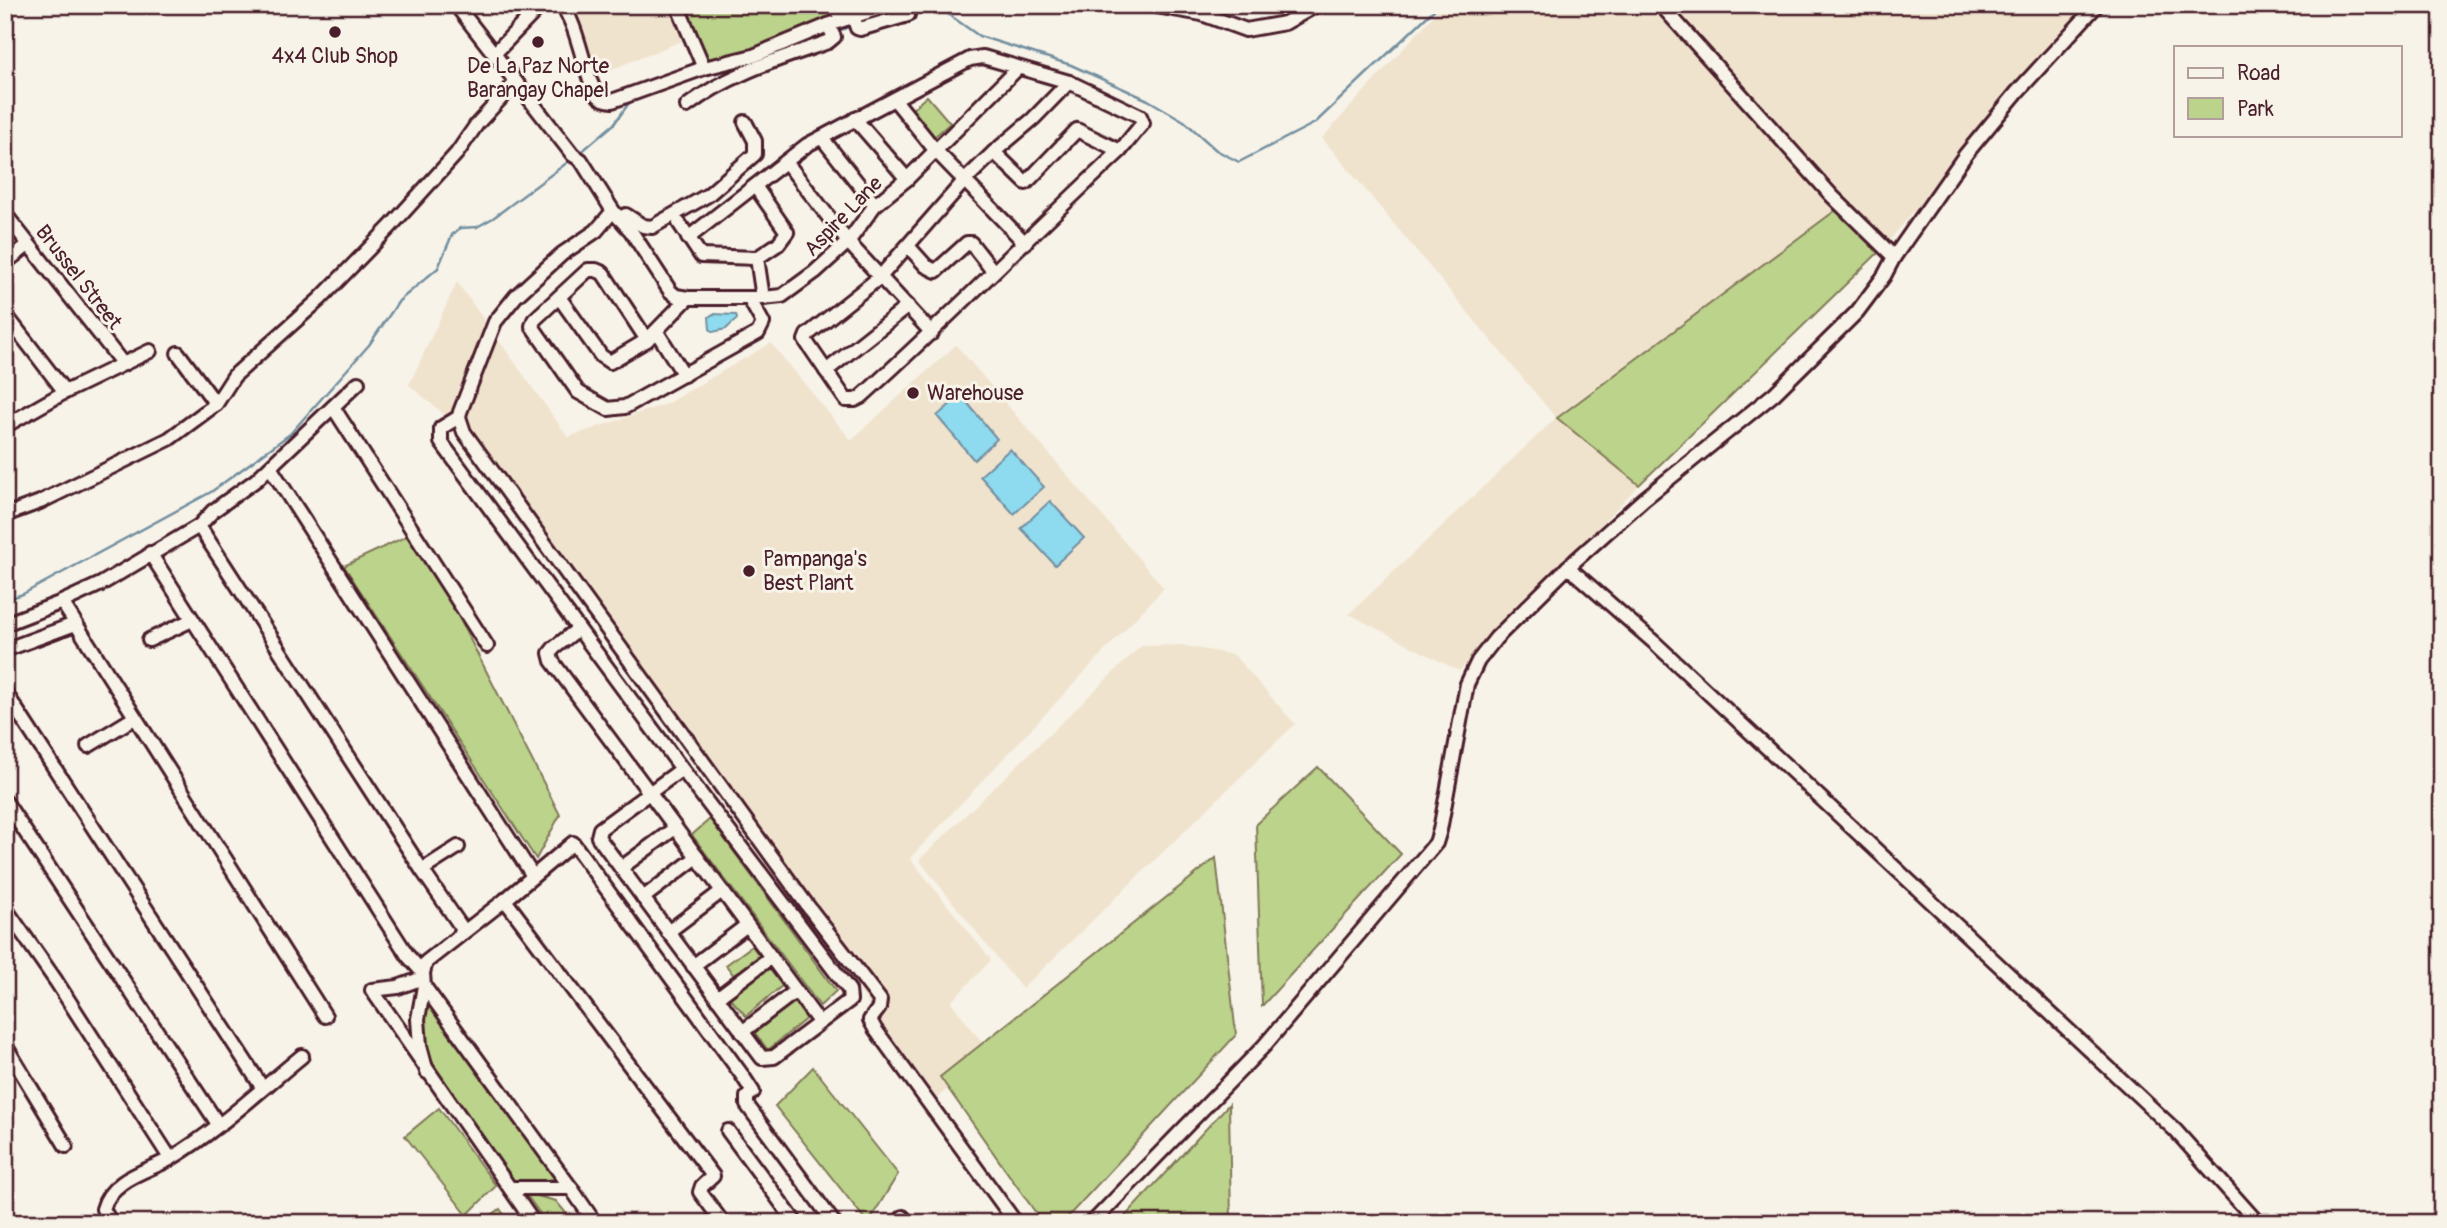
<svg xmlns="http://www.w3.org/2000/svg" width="2447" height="1228" font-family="Pangolin,sans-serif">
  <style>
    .built { fill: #f0e3ce }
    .green { fill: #bbd38a; stroke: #82795a; stroke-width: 2 }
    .water { fill: #8edaee; stroke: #738fa0; stroke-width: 2 }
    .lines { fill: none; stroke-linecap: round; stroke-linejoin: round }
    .stream { stroke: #738fa0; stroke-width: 2.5 }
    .minor-casing { stroke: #4a1f2b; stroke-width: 18 }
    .minor { stroke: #f7f3e8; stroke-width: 12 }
    .poi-dot { fill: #4a1f2b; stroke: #f7f3e8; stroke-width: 2.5 }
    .labels { text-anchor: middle; stroke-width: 6; stroke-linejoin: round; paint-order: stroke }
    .poi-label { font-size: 21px; fill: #4a1f2b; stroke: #f7f3e8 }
    .street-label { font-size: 21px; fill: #4a1f2b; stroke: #f7f3e8 }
  </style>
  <rect width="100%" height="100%" fill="#f7f3e8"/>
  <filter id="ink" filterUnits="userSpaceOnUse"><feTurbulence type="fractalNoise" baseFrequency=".0143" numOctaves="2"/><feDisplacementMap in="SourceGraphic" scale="14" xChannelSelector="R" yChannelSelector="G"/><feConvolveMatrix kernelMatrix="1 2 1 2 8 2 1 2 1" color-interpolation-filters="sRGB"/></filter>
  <g filter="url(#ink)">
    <g class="built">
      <path d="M579,5H675L689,38L595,76L572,14Z"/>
      <path d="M1443,5H2085L1882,249L1557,418L1639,485L1459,671L1349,614L1556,418L1322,138Z"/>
      <path d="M457,282L568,437L666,404L771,343L851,440L956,345L1164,588L910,858L991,960L951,1002L989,1051L934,1101L656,689L446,416L409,385Z"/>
      <path d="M1181,645L1234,655L1295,724L1022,989L919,860L1141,646Z"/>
    </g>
    <g class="green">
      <path d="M683,5H868L832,16L750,51L709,60Z"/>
      <path d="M927,96L950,123L933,138L910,111Z"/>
      <path d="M1840,207L1882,249L1639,485L1557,418Z"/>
      <path d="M5,227L19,245L5,255Z"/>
      <path d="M415,532L560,815L536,859L344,566Z"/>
      <path d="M1318,767L1401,854L1262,1006L1256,824Z"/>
      <path d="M710,819L836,991L820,1006L692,835Z"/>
      <path d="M1216,858L1236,1035L1062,1223H1043L940,1077Z"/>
      <path d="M752,946L761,958L735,977L726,965Z"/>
      <path d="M768,966L783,985L746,1016L730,998Z"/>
      <path d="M425,992L555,1179L510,1183L430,1069L422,1019Z"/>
      <path d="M795,1000L808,1017L768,1050L755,1033Z"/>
      <path d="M813,1067L898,1174L868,1223L775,1106Z"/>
      <path d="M1229,1104L1231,1223H1119Z"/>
      <path d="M439,1108L496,1186L467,1215L405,1136Z"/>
      <path d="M525,1193L556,1201L574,1223H547Z"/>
      <path d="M500,1209L510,1223H481Z"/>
    </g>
    <g class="water">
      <path d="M713,314L736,315L737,319L726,329L713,332L710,329L709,317Z"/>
      <path d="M961,395L997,439L974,460L937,416Z"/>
      <path d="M1010,449L1044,487L1014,514L980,476Z"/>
      <path d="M1050,501L1084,538L1055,565L1021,528Z"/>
    </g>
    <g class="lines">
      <g class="stream">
        <path d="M859,23L878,14L921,6L941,9L979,36L1071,65L1148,100L1184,121L1216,150L1239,162L1315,123L1439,5"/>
        <path d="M836,32L853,25"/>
        <path d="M687,80L748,65"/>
        <path d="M580,153L614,124L629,103L638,98"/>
        <path d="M5,600L23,594L211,492L290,434L369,345L399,301L438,268L452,235L460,228L477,227L493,218L572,159"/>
      </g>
      <g class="minor-casing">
        <g id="minor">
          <path d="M456,5L573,155L581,160L613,211L596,231L562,254L516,296L495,322L460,412L459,417L464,432L807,905L880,1000L879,1008L870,1020L875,1029L1016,1223"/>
          <path d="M561,5C580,25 585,88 601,98C604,100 608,100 612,101L704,68L753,56L828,25L888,5"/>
          <path d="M677,5L704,68"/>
          <path d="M834,5L842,20"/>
          <path d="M1150,5L1202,14L1246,30L1285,23L1317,5"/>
          <path d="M1661,5L1832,196L1894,257"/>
          <path d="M853,16L857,28L860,29L908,15"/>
          <path d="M494,54L541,5"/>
          <path d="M1069,82L1140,116L1143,123L1120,151C1033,232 950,317 861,397L855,400H846L805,340L807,335L880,277L965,180L994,152L1026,183L1077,130L1120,151"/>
          <path d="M895,100L936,151L1025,243"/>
          <path d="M687,106C728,74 779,59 828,42L834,37L828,25"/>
          <path d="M855,119L907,179"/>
          <path d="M822,138L875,205"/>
          <path d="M786,162L848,242L932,333"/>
          <path d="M755,186L787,232L778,244L757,258L763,298"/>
          <path d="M613,211L631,231L670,291L676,296L688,298H763L782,296L815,272L848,242L875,205L907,179L1018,68"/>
          <path d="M5,214L123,364"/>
          <path d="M619,218L626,215L643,226L652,227L708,195L755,154V141L745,122"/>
          <path d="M679,223L701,256L757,258"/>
          <path d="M688,238L807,145L970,59L983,57L1069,82L1033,119L994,152"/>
          <path d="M908,246L926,266L936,271L967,243H971L993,271"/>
          <path d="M5,263L28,245"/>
          <path d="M559,297L601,356L610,362L647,340L688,298"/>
          <path d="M5,314L65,392"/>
          <path d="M657,332L684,375"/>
          <path d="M647,340L603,273L596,270H588L534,320L532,326L578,392L608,409L625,407L758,333L763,323L749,298"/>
          <path d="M178,353L216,404"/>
          <path d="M826,371L908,306"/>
          <path d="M333,407L487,646"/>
          <path d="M459,417L441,428V442L682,769L849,990L850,1000L774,1057L762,1058L598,837L600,829L682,769"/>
          <path d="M5,426L65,392L150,351"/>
          <path d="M270,467L533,876"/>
          <path d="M5,515L40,502L169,439L216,404L234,376L320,299L390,227L457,153L477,124L516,82"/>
          <path d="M199,526L422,870L464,931"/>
          <path d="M150,553L408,956L423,973"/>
          <path d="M1568,567L1656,644L2175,1130L2258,1223"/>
          <path d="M62,602L325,1016"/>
          <path d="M5,624L62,602L101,584L199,526L213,511L256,480L358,383"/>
          <path d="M578,629L554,648L550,653L552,661L819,1022"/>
          <path d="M149,640L192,620"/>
          <path d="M13,647L75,624"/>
          <path d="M5,692L262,1087"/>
          <path d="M88,746L134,718"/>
          <path d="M5,801L218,1124"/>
          <path d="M621,868L675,828"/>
          <path d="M422,870L458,847"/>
          <path d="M643,898L697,857"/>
          <path d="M505,900L713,1176L702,1186L700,1192L723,1223"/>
          <path d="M5,908L56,981L170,1158"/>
          <path d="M668,932L722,891"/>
          <path d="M693,966L747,925"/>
          <path d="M423,978L398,987L372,990L534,1223"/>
          <path d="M424,986L571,1188"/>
          <path d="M717,998L771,957"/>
          <path d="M742,1032L796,991"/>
          <path d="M5,1045L66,1146"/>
          <path d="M427,1072L420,1046L418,1019L424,986L423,973L426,962L505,900L573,843L742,1075L753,1092L747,1097V1105L834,1223"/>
          <path d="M728,1131L796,1223"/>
          <path d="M510,1188H571L595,1223"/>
          <path d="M5,1214L11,1223"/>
          <path d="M903,1217L908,1223"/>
          <path d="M60,1223H68"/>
          <path d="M111,1223L103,1209C111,1179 146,1172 170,1159C217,1131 259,1091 302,1056"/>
          <path d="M1092,1223L1264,1046L1436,843L1440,830L1467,684L1478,661L1496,638L1568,567L1644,499L1774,394L1857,312L1884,276L1894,257L1966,154L2018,91L2097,5"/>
        </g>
      </g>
      <use href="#minor" class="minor"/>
    </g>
  </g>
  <g class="poi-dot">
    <circle cx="335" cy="32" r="7"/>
    <circle cx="538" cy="42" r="7"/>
    <circle cx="913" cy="393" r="7"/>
    <circle cx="749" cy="571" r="7"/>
  </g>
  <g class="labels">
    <g class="poi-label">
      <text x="335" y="63">4x4 Club Shop</text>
      <text x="538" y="73">De La Paz Norte<tspan x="538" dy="24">Barangay Chapel</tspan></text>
      <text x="927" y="400" text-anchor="start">Warehouse</text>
      <text x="763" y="566" text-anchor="start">Pampanga's<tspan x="763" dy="24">Best Plant</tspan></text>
    </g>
    <g class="street-label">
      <text transform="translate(843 216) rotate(-46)" y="7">Aspire Lane</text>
      <text transform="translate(79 277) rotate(52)" y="7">Brussel Street</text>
    </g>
  </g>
  <rect width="2447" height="1228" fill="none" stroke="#f7f3e8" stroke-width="28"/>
  <rect x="14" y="14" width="2419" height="1200" fill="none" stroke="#4a1f2b" stroke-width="2.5" filter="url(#ink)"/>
  <rect x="2174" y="46" width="228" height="91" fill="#f7f3e8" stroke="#b29e9c" stroke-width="2"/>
  <rect x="2188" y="68" width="35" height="10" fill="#f7f3e8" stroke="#b29e9c" stroke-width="2"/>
  <text x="2237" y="80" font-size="21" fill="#4a1f2b">Road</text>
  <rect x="2188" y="98" width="35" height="21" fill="#bbd38a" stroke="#b29e9c" stroke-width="2"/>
  <text x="2237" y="116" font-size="21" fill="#4a1f2b">Park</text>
</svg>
